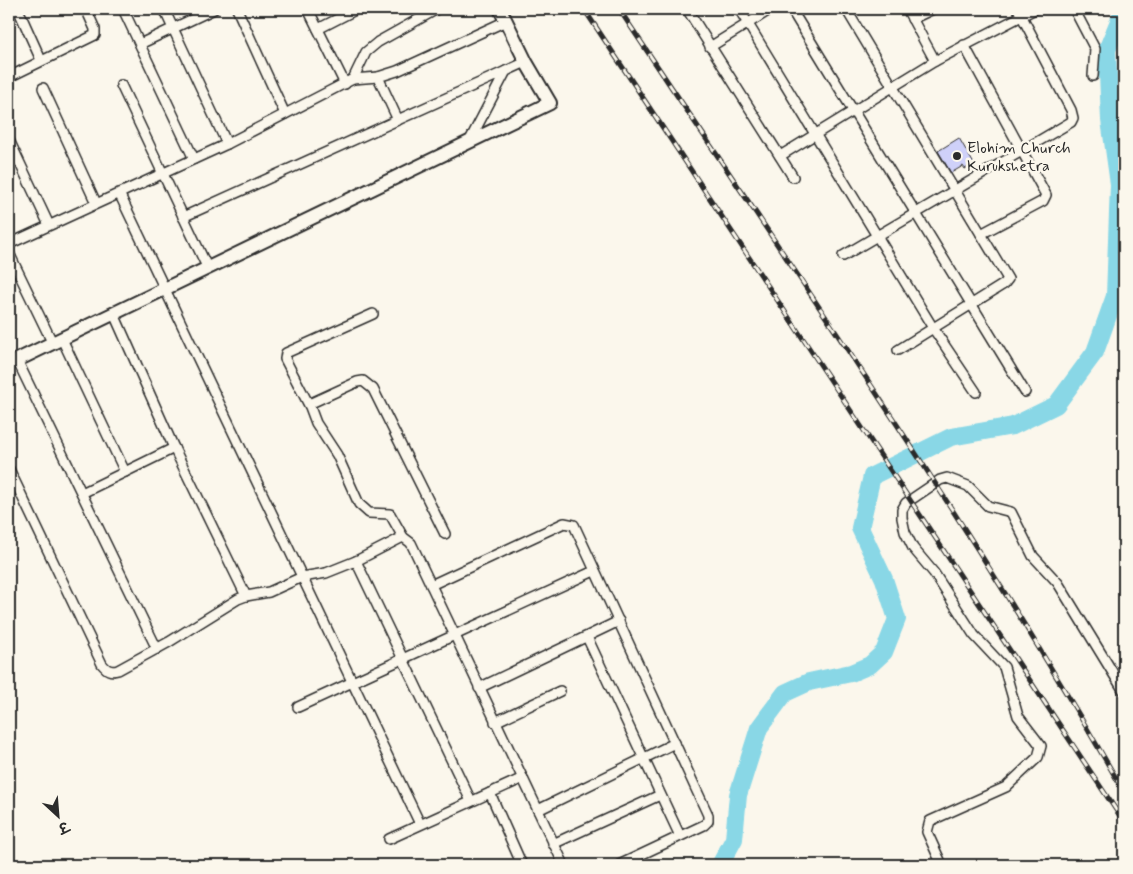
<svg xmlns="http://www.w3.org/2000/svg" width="1133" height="874" font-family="Mynerve,'Playpen Sans Deva',sans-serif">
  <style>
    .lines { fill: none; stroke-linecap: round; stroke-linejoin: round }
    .river { stroke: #89d7e6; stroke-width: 18 }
    .building { fill: #cfd1f9; stroke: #2b2b2b }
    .street-casing { stroke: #2b2b2b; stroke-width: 12 }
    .secondary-casing { stroke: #2b2b2b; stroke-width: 16 }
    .street { stroke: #fbf7ec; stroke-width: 9 }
    .secondary { stroke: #fbf7ec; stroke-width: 12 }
    .rail-casing { stroke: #2b2b2b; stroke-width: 5 }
    .rail { stroke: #fbf7ec; stroke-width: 3; stroke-dasharray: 9; stroke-linecap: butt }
    .poi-dot { fill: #2b2b2b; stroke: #fbf7ec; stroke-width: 2 }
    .labels { text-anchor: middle; stroke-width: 5; stroke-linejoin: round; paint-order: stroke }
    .poi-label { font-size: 16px; fill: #2b2b2b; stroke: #fbf7ec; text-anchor: start }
  </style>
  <rect width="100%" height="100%" fill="#fbf7ec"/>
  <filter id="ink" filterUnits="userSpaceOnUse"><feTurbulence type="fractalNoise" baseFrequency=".02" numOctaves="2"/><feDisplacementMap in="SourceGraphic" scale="10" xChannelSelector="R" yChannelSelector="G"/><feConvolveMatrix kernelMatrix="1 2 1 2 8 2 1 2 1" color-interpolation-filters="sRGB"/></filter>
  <g filter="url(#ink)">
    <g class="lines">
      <path class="river" d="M720,865L734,839L738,795L759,728L785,693L809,682L851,673L870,665L884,652L897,619L884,579L860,528L872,476L951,437L1013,426L1056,405L1095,352L1115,296L1119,184L1110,120L1107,50L1124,9"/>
    </g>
    <path class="building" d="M959,138L974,164L965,169L963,166L951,173L938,151Z"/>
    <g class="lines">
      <g class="street-casing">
        <g id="street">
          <path d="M18,9L41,60"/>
          <path d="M123,9L194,159"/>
          <path d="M164,9L227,144"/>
          <path d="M237,9L285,114"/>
          <path d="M308,9L345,84"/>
          <path d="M687,9L793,177"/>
          <path d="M739,9L933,328L976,392"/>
          <path d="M791,9L1025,392"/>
          <path d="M846,9L1008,279L1004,284L898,350"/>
          <path d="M907,9L935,61"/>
          <path d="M1074,9L1095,49L1093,76"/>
          <path d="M912,19L933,9"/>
          <path d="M318,29L357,9"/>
          <path d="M140,44L214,9"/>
          <path d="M964,45L1046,195L1043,201L981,234"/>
          <path d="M710,47L771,9"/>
          <path d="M9,77L95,35V29L86,9"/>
          <path d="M378,77L398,120"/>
          <path d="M353,79L366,52L378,42L437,9"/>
          <path d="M121,85L208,269"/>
          <path d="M43,88L96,203"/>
          <path d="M9,140L49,225"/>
          <path d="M469,142L506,71"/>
          <path d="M780,156L935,61L1035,9"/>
          <path d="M119,193L420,824"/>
          <path d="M183,217L526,62"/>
          <path d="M9,244L227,144L353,79L378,77L397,71L506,21"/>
          <path d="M9,253L53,344"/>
          <path d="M843,256L1071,122L1073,118L1071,110L1018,9"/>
          <path d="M114,314L174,448L246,596"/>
          <path d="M373,314L286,353L285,359L310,407L316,423L337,455L359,504L369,513L390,514L403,537L411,543L564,865"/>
          <path d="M62,339L125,472"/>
          <path d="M17,360L157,649"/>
          <path d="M309,404L357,382L363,381L373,389L445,534"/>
          <path d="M9,469L102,664C107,670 110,672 118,670L169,642L238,599L246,596L269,592L302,577L326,573L356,561L403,537"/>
          <path d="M82,493L174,448"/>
          <path d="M356,561L471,801"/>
          <path d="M431,585L564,523L574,525L708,815V821L704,825L619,865"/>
          <path d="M587,637L680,836"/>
          <path d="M479,688L619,621"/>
          <path d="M298,707L594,571"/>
          <path d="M495,722L560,691"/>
          <path d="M490,793L522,865"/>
          <path d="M538,810L675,743"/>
          <path d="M389,839L523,778"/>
          <path d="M553,844L660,795"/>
          <path d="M942,865L927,832L930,821L1006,787L1038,757L1041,746L1018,716L1004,667L974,635L934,573L913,548L905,532L902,518V510L906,503L940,480L947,478L968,486L988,506L1011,512L1033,556L1058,583L1124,691"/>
        </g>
      </g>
      <g class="secondary-casing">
        <path id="secondary" d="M9,364L550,103L526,62L500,9"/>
      </g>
      <use href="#street" class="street"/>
      <use href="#secondary" class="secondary"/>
      <g class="rail-casing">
        <g id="rail">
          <path d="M584,9L1124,822"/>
          <path d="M619,9C791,267 970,522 1124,792"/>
        </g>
      </g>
      <use href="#rail" class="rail"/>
    </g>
  </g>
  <circle class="poi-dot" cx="957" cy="156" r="5"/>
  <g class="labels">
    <g class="poi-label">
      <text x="967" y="153">Elohim Church<tspan x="967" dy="18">Kurukshetra</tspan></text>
    </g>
  </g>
  <rect width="1133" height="874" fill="none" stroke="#fbf7ec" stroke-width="30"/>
  <rect x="15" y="15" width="1103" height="844" fill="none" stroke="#2b2b2b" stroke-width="2" filter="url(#ink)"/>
  <g transform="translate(58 816) rotate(154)" stroke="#fbf7ec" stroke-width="4" paint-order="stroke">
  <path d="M0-4L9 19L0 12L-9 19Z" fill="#2b2b2b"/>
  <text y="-8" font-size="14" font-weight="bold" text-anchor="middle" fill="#2b2b2b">उ</text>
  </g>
</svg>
